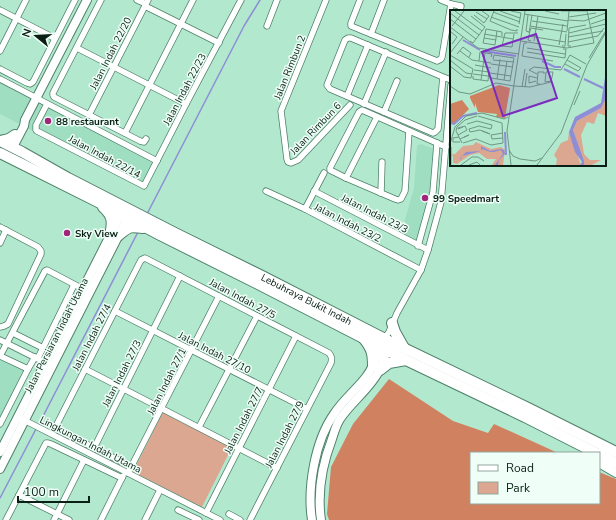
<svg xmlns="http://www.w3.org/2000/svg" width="616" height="520" font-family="'Nunito Sans',sans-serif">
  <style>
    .built { fill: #9fdec0 }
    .green { fill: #dba791 }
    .forest { fill: #cf8160 }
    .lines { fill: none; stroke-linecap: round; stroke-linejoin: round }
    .stream { stroke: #8e8dd6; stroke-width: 1.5 }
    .street-casing { stroke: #4e816a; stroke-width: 7 }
    .secondary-casing { stroke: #4e816a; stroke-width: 10 }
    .highway-casing { stroke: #4e816a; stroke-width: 12 }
    .street { stroke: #fff; stroke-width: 5.5 }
    .secondary { stroke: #fff; stroke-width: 8 }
    .highway { stroke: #fff; stroke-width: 10 }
    .poi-dot { fill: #a1257a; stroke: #effff7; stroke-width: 1.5 }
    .labels { text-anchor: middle; stroke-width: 3; stroke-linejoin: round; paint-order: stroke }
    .street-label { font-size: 10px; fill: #091e15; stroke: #effff7 }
    .poi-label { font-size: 10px; font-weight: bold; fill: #091e15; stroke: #effff7; text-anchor: start }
    .inset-river { fill: none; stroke: #8e8dd6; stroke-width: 2 }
    .inset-road { fill: none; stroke: #6e9784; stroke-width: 1 }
    .view { fill: #7b2cbf; fill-opacity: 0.15; stroke: #7b2cbf; stroke-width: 2 }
    .inset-edge { fill: none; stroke: #091e15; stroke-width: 2 }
  </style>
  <rect width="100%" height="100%" fill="#b2e8ce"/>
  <g class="built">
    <path d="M0,81L155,162L142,187L0,114Z"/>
    <path d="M420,144L435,149L431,191L417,243L401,234L414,188L417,146Z"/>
    <path d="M1,359L25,369L0,419V360Z"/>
  </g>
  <path class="green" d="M163,412L232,447L202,507L133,472Z"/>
  <path class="forest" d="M389,379L453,421L488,433L494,424L558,453H471V503H599V472L616,479V520H329L327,514L331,467L353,424Z"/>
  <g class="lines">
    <g class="stream">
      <path d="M147,214L244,26L260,0"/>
      <path d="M38,426L138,232"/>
      <path d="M0,498L36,429"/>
    </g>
    <g class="street-casing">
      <g id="street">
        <path d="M101,0L53,93V95L54,97L140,141L144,142L146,139"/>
        <path d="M137,0L146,4"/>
        <path d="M326,0L281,111L287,159L288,162L291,163L298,160L350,105"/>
        <path d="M360,0L351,23V26L437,61L441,59L442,57L451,4"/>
        <path d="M441,0L451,4L461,6L460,11"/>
        <path d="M145,6L219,43"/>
        <path d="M0,10L54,38"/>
        <path d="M267,26L277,0"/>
        <path d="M371,34L384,0"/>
        <path d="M77,48L186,104"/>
        <path d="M0,51L26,0"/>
        <path d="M0,69L27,83L30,84L33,82L75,0"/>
        <path d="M443,77L438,129L435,132L433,133L330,89L327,85L345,40L348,38H351L443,77L451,80"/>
        <path d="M0,79L157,161"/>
        <path d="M347,96L368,45"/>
        <path d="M47,104L36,125V130L37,131L144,186L186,104L241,0"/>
        <path d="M364,104L386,52"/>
        <path d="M384,112L397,81"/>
        <path d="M89,115L148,0"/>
        <path d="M377,117L346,178L395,199L398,200L401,199L405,191L409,131"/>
        <path d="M125,133L193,0"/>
        <path d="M346,178L330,170V168L359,112L362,110L446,147"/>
        <path d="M266,191L305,209L421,270"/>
        <path d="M314,191L428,250"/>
        <path d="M381,193L382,162"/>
        <path d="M305,209L324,173"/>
        <path d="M0,227L38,247L41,251V254L8,324L4,326L0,327"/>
        <path d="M0,243L6,230"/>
        <path d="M418,246L433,192L437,143"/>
        <path d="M115,311L307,409"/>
        <path d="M13,333L43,348"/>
        <path d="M384,339L389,332L397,313L421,270L428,250L441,202L451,85"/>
        <path d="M0,340L48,364"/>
        <path d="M38,358L74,285"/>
        <path d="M28,369L0,356L45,271L47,270L83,289"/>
        <path d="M85,369L277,468"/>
        <path d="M22,419L220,520"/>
        <path d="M0,424L28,369L35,357"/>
        <path d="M199,427L257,316"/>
        <path d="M94,448L58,430L57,427V424L141,260L145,258L329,353C332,357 332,359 331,363L250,520"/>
        <path d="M124,463L94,448L180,276"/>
        <path d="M128,473L219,296"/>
        <path d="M19,495L69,520"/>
        <path d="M178,510L199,520"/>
        <path d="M206,513L296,336"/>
        <path d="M229,514L240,520"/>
        <path d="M6,520L46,443H48L51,444L122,478"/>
        <path d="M54,520L84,460"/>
        <path d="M101,520L123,476"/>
        <path d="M145,520L160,490"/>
      </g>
    </g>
    <g class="secondary-casing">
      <g id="secondary">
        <path d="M13,147L24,126L25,120L87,0"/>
        <path d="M0,452L123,210"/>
        <path d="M599,463L616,473"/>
        <path d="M0,469L130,213"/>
        <path d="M312,520C307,488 315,441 334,414C343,400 356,390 366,377C374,367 378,354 383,341"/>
        <path d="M321,520C317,492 322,465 332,439C334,433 336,425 340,419C351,402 371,388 380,369C383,362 386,354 388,346"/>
      </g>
    </g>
    <g class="highway-casing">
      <g id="highway">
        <path id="s1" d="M0,141L22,152L68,178L175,233L262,276L389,341L528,408L616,452"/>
        <path d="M0,141L9,139L15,135"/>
        <path d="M0,153L98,202L160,235L258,284L406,360L525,417L596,453"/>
        <path d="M103,207C113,216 113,222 110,235"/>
        <path d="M118,236C129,227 128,226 143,228"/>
        <path d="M392,323L395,332L404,348"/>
        <path d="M364,339C372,349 373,354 373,366"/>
        <path d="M380,370L389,363L406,360"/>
        <path d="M599,454L616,463"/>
      </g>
    </g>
    <use href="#street" class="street"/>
    <use href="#secondary" class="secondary"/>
    <use href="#highway" class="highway"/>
  </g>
  <g class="poi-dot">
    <circle cx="48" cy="121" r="4"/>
    <circle cx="425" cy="198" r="4"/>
    <circle cx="67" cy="233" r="4"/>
  </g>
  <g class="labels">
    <g class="street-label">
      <text transform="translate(110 53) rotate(-63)" y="4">Jalan Indah 22/20</text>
      <text transform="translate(289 67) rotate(-68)" y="4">Jalan Rimbun 2</text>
      <text transform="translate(184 89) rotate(-62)" y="4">Jalan Indah 22/23</text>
      <text transform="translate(315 128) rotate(-46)" y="4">Jalan Rimbun 6</text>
      <text transform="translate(105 156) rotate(28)" y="4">Jalan Indah 22/14</text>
      <text transform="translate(375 213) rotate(27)" y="4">Jalan Indah 23/3</text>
      <text transform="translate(348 222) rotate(27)" y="4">Jalan Indah 23/2</text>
      <text transform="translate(243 298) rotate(28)" y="4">Jalan Indah 27/5</text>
      <text dy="4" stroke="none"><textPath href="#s1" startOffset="345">Lebuhraya Bukit Indah</textPath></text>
      <text transform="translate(56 335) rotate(-63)" y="4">Jalan Persiaran Indah Utama</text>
      <text transform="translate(91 337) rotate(-63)" y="4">Jalan Indah 27/4</text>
      <text transform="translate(215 352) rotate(27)" y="4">Jalan Indah 27/10</text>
      <text transform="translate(121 373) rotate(-63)" y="4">Jalan Indah 27/3</text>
      <text transform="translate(166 381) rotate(-63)" y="4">Jalan Indah 27/1</text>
      <text transform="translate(243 420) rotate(-63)" y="4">Jalan Indah 27/7</text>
      <text transform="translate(284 434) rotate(-63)" y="4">Jalan Indah 27/9</text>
      <text transform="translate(91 444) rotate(27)" y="4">Lingkungan Indah Utama</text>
    </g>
    <g class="poi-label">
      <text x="56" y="125">88 restaurant</text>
      <text x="433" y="202">99 Speedmart</text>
      <text x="75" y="237">Sky View</text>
    </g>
  </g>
  <g transform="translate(450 10)">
    <rect width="156" height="156" fill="#b2e8ce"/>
    <path d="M156,88V106L148,103L144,114L137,112L131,125L134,144L140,150H151L142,155H134L123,120L127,111L151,98ZM120,114L119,122L131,155H106L107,149L104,145L111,133L118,130ZM26,132L41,139L51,137L55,140L53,155H42L46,149H37L29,143L20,145L7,154L3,153V146L0,145L5,144L13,136L23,135Z" fill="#dba791"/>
    <path d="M49,75L60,78L55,108L46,107L47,104L28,102L25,93V98L20,88V86ZM12,90L19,99L4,114L0,113V94Z" fill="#cf8160"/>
    <path d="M156,61V88L151,98L127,111L123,120L134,151V155H130L132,152L125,142L119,122L125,107L151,93ZM31,136L40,141L51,139L54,140L55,144L49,150L48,155H45L53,144L51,140L44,142H40L32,139L31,141L12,146L10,150V148L16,142L31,141Z" fill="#8e8dd6"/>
    <path class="inset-river" d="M13,30L30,40M33,41L66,46M92,51L105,57H111M114,59L130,67M134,69L153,78M0,113L4,114L13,106L27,103M55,122L56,145"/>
    <path class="inset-road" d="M5,1L32,21M44,1L40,11L61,20L67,21V19M50,1L70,8M61,1L71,3L69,14M95,1L109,4M111,1H136M26,2L37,9M43,2L70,12M0,3L29,25M74,4L118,11M24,5L34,13L39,6L32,1M78,5L76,21L79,22M41,7L69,17M119,7L146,3M0,9L26,29M118,10L134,11L156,3M82,11L117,16M141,14L156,9M2,16L14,1M80,16L117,22M0,17L28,38L69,44M0,21L7,27L2,34M47,21L45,35L33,33L36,19L47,21L52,22V26M80,21L78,30L81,31M80,21L81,18L93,20M117,21L119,1M79,23L82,5M119,23L156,14M34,24L63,29M64,24L62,37L52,36L55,23H68M79,26L115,32M118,27L153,21M34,28L46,30M20,31L23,33L35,17L21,6M71,31L117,38L144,33L137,1M84,31L88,6M118,32L148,26L154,18M77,33H74L72,46L103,51M109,35L113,14M112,36H115L116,24M121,36H118L119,18L136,15M77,38L115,44M10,41L22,50L41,53M77,42L115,48L116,39H113M0,43L13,27M7,44L13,37L21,43L19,47M139,48L155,22M0,50L16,63L22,64M43,50L64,52M29,51L30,42L42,44L41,47M41,54L63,57M115,54L128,61L131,58L117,50M25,55L41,58M0,56L14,67L21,68L23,59L0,45M24,60L39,62M40,63L61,66M23,64L38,66M87,64L79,60L84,57L111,60L120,45L136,54M23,66V69L38,71L39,60M40,66L41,68L60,71L64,48L44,45L43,49M47,69L50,49M31,70L35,43M54,70L57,51M86,71L79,73V66L87,68M90,74H87L88,62H94V64M0,76L9,82L20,84L46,73L64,76M64,76L80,77L101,72L103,62H96L95,72L101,71M72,77L75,59M75,77L77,63M124,95L130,81M17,114L27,111L42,115L41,119L29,116L19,119L20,122L30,120L40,124L32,121M8,125L17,120L15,116L8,118V119L13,117M9,127L3,128V132H10M53,128L42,129L41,125L53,123M10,129L19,125L14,127M12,133L6,121L7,117L15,110L27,106M13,133L26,129L41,135L53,133L52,113L28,106M0,134L5,117L16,106L32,103L54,109L58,107M1,137V155M59,140L63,146L70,149L85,151L92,148M11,155L22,147H28L34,151M19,155L27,152L30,155M61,155L57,121L75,1M87,155L111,123L137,55L156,22"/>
    <path class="view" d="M86,24L107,88L53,106L32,42Z"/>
    <rect width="156" height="156" class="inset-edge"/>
  </g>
  <rect x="470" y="452" width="130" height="52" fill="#effff7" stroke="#93a59d"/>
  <rect x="478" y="465" width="20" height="6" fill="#ffffff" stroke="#93a59d"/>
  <text x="506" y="472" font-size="12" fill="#091e15">Road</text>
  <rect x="478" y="482" width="20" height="12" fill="#dba791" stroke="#93a59d"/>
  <text x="506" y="492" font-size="12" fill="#091e15">Park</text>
  <g transform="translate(36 36) rotate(288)" stroke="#effff7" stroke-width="3" paint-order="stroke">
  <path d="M0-3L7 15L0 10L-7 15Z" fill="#091e15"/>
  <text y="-6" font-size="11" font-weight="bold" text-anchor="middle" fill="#091e15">N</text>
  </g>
  <path d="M18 496v6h71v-6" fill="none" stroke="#091e15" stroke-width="2"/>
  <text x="24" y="496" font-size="12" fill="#091e15" stroke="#effff7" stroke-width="3" paint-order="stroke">100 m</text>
</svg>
